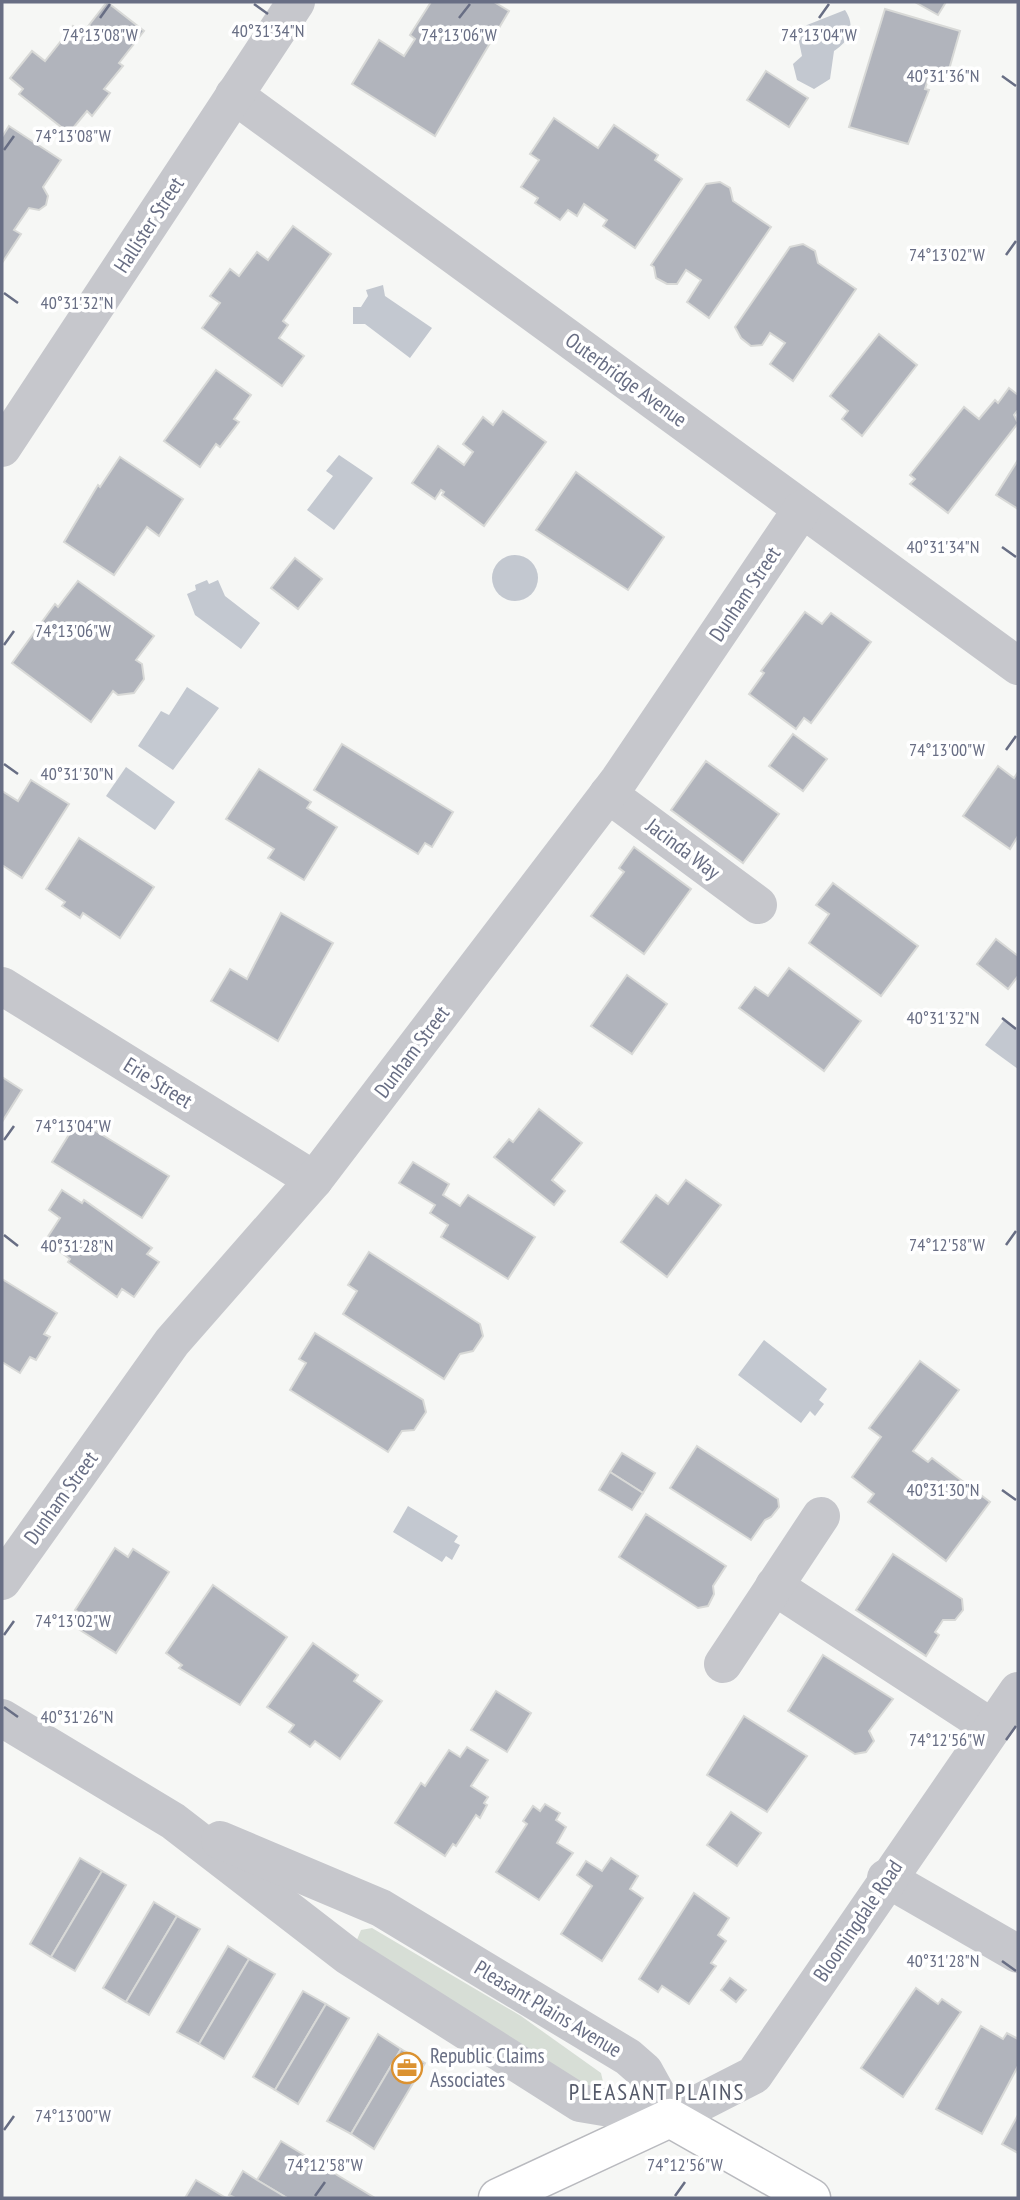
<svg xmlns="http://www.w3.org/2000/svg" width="1020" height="2200" font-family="'PT Sans Narrow',sans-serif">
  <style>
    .green { fill: #d7ded6 }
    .water { fill: #c3c8d0 }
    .building { fill: #b1b4bc; stroke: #d8d9d7; stroke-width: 2 }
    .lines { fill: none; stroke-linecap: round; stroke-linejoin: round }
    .major-casing { stroke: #b9babf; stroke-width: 41 }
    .minor { stroke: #c6c7cc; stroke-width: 38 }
    .major { stroke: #fff; stroke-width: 38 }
    .ticks { fill: none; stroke: #686e84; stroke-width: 2.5 }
    .labels { text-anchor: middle; stroke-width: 7; stroke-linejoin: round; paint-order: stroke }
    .street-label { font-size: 21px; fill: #686e84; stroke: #fff }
    .poi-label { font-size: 21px; fill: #686e84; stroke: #fff; text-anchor: start }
    .neighbourhood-label { font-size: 23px; letter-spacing: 2px; fill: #555a6a; stroke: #fff }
    .ticks-label { font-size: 18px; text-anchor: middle; fill: #686e84; stroke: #fff; stroke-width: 7; stroke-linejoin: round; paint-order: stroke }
  </style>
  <rect width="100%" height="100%" fill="#f6f7f5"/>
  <path class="green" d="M372,1928L521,2016L601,2073L604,2086L595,2091L356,1942L361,1930Z"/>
  <g class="water">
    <path d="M845,10C856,26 850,41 834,51L830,79L814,89L797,80L793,64L802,56L798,37L807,25Z"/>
    <path d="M383,285L385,296L432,328L410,358L365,324H353V307H361L368,296L366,290Z"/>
    <path d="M339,455L373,478L334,530L307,510L333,476L326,471Z"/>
    <circle cx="515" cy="578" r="23"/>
    <path d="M207,580L209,584L218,580L225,596L260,623L241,649L195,615L187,594L196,590L195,585Z"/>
    <path d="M187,687L219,708L173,770L138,746L161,711L169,715Z"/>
    <path d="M126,767L175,802L155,830L106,796Z"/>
    <path d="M1004,1020L1018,1030V1069L985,1045Z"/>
    <path d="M764,1340L827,1389L819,1400L824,1404L815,1416L810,1411L801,1423L738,1375Z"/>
    <path d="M408,1506L458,1536L454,1542L460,1545L452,1560L446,1556L442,1562L393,1532Z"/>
  </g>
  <g class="building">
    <path d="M107,2L144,31L119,63L123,66L104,89L110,93L92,116L87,111L69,133L19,94L23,89L10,78L32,51L45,61L73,26L82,34Z"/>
    <path d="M431,2H494L509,11L435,136L352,84L379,40L404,56L415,39L410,35Z"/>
    <path d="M915,2H946L938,15Z"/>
    <path d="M885,9L960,31L948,73L931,69L925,89L929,90L908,144L849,127Z"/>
    <path d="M766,71L808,98L789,127L747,100Z"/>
    <path d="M554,118L598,148L614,125L658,155L655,160L682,179L635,248L603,226L607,220L584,204L577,216L568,210L560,220L535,203L538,198L521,187L539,160L530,154Z"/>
    <path d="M9,126L61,160L43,187L48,196L46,205L39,210L29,208L14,230L21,234L2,263V137Z"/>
    <path d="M720,182L730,188L733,201L771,227L709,318L687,302L701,280L686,270L677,284H667L656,278L654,267L651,265L706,184Z"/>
    <path d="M293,226L331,254L283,321L288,325L279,338L304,356L282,386L202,328L220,303L210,296L230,269L239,276L257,252L268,260Z"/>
    <path d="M803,244L815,251L818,263L856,289L793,381L770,364L785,343L770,333L762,345L751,346L741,338L735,327L790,247Z"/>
    <path d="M879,334L917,365L862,436L842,419L848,411L830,396Z"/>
    <path d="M216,370L251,395L234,419L239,422L220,447L216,444L200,467L164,441Z"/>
    <path d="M1009,388L1018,395V410L1014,415L1018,423L948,513L910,484L915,479L910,475L964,407L979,419L995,400L998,403Z"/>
    <path d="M503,411L546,442L484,526L442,495L444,492L441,490L435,499L412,483L438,446L464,465L473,452L463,444L483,417L493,425Z"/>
    <path d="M120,457L183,499L159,536L147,527L114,575L64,542L98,485L100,487Z"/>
    <path d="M1018,460V509L996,495Z"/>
    <path d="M576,472L664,537L628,590L536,530Z"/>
    <path d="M295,558L322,579L298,609L271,588Z"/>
    <path d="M78,581L154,636L136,660L142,664L144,679L134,693L118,695L113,691L91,722L12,663L55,604L58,607Z"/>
    <path d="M805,612L822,624L831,613L871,642L811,723L804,718L796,729L749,694L764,673L761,671Z"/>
    <path d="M793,734L827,759L803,791L769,766Z"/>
    <path d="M342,744L453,812L432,847L425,843L418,854L314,790Z"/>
    <path d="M706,761L779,814L743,863L671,810Z"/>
    <path d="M998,766L1014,778L1018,772V836L1010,849L963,816Z"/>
    <path d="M259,769L311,802L307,808L337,827L304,880L268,858L274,849L226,819Z"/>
    <path d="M31,780L69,804L22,878L2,865V791L18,801Z"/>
    <path d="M79,838L154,887L120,938L83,913L80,918L62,906L65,902L46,889Z"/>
    <path d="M634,847L691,889L644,954L591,916L624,872L619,868Z"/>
    <path d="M833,883L918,946L881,996L809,943L829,914L816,905Z"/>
    <path d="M281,913L333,943L278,1041L211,1001L230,969L247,979Z"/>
    <path d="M996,939L1018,956V976L1008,989L977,964Z"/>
    <path d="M789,968L861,1021L824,1071L739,1008L755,987L768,996Z"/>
    <path d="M627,975L667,1004L632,1054L591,1026Z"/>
    <path d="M2,1077L22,1090L2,1122Z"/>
    <path d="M539,1109L582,1143L552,1180L565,1191L554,1205L494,1157L509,1139L513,1142Z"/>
    <path d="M78,1120L169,1176L142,1218L52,1162Z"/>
    <path d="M413,1162L449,1184L443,1195L460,1206L468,1195L535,1237L508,1279L441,1237L448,1225L430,1213L435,1205L399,1183Z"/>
    <path d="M686,1180L721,1205L667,1277L621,1242L656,1195L668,1204Z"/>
    <path d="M62,1190L82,1203L84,1200L152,1248L147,1254L159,1262L134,1297L122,1289L117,1297L68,1262L70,1259L52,1246L54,1243L47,1238L60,1218L49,1210Z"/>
    <path d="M369,1252L480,1324L483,1336L473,1351L460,1354L444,1379L343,1314L357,1291L348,1285Z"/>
    <path d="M2,1279L57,1313L44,1334L50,1337L36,1360L30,1357L20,1373L2,1362Z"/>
    <path d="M315,1333L423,1400L426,1412L414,1430L402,1431L388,1452L290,1390L306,1363L299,1359Z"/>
    <path d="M920,1361L959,1390L913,1451L928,1462L932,1458L990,1502L946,1561L868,1502L874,1494L852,1477L881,1437L869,1428Z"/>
    <path d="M697,1446L778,1499L779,1507L771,1517L765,1520L751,1540L670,1488Z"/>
    <path d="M622,1453L655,1473L643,1493L610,1472Z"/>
    <path d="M610,1472L643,1493L632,1510L599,1490Z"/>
    <path d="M646,1514L726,1566L713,1586L714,1594L708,1606L698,1608L619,1557Z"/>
    <path d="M115,1548L128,1557L133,1549L169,1572L116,1653L80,1630L87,1618L75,1610Z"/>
    <path d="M893,1554L962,1599L963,1610L955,1620H943L935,1632L939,1635L926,1656L856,1610Z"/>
    <path d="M213,1585L287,1637L240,1705L179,1668L182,1665L166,1653Z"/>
    <path d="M313,1643L358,1675L354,1681L382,1701L340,1759L315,1741L310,1747L289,1732L294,1725L267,1707Z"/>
    <path d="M823,1655L893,1699L869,1731L874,1741L866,1752L855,1754L788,1711Z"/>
    <path d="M496,1691L531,1713L507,1752L471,1730Z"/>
    <path d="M744,1716L807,1756L767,1812L707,1775Z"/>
    <path d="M467,1747L488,1760L471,1786L488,1797L484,1803L487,1805L480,1818L476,1815L456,1846L453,1844L445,1856L395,1823L421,1783L425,1786L449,1750L460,1757Z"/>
    <path d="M545,1804L560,1813L556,1820L566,1827L557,1843L573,1853L539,1900L496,1872L527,1824L523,1821L533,1806L540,1811Z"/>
    <path d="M731,1812L761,1833L737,1866L707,1845Z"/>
    <path d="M80,1858L102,1871L51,1957L30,1944Z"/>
    <path d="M611,1858L638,1876L630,1889L643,1898L602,1961L561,1934L592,1886L577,1875L586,1861L602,1871Z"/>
    <path d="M102,1871L126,1885L75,1971L51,1957Z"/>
    <path d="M694,1893L729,1918L718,1935L726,1941L711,1963L716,1966L689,2004L662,1986L658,1992L639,1979Z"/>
    <path d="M154,1902L177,1916L126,2002L103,1988Z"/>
    <path d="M177,1916L200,1929L149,2015L126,2002Z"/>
    <path d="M228,1946L249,1959L199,2044L177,2032Z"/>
    <path d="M249,1959L275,1974L224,2059L199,2044Z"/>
    <path d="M730,1978L746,1990L736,2002L721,1990Z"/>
    <path d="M916,1988L938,2004L942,1999L961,2012L903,2097L861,2068Z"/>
    <path d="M303,1991L326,2004L275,2090L253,2077Z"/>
    <path d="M326,2004L349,2018L298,2104L275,2090Z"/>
    <path d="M981,2026L1003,2039L1007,2033L1018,2039V2066L982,2134L936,2109Z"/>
    <path d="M378,2034L401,2049L351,2134L327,2121Z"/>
    <path d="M401,2049L425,2063L374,2149L351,2134Z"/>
    <path d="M1018,2115V2153L1002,2144Z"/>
    <path d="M281,2141L375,2198H287L257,2180Z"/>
    <path d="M243,2171L257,2180L287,2198H235L229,2195Z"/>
    <path d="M196,2180L226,2198H185Z"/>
  </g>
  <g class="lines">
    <g class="major-casing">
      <path id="major" d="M498,2198L670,2118L811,2198"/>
    </g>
    <g class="minor">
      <path d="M234,95L1018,666"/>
      <path d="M2,448L296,2"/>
      <path d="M608,794L758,905"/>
      <path d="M2,986L314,1180"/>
      <path d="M2,1581L172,1342L314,1180L619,780L802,509"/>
      <path d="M774,1586L992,1728"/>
      <path d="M723,1664L821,1516"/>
      <path d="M2,1718L173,1821L348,1956L580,2103L670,2118"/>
      <path d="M220,1840L381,1908L628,2057L644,2071L670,2118"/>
      <path d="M886,1878L1018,1954"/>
      <path d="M670,2118L754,2075L1018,1691"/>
    </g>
    <use href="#major" class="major"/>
  </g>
  <path class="ticks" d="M254,4L268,14M100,18L110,4M459,18L470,4M819,18L829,4M1002,76L1016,86M4,150L14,136M1006,255L1016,241M4,293L18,303M1002,547L1016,557M4,645L14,631M1006,750L1016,736M4,764L18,774M1002,1018L1016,1029M4,1140L14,1126M4,1235L18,1246M1006,1245L1016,1231M1002,1490L1016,1500M4,1635L14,1621M4,1707L18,1717M1006,1740L1016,1726M1002,1961L1016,1971M4,2130L14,2116M315,2196L325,2182M675,2196L685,2182"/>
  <defs>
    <g id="office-ring" transform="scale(1.575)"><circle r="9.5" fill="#fff" stroke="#db9231" stroke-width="1.5"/><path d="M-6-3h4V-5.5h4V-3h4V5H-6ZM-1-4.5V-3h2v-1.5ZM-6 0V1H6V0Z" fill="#db9231"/></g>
  </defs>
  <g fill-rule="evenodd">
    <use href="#office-ring" x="407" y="2068"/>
  </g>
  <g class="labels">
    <g class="street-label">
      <text transform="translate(149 225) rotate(-57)" y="7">Hallister Street</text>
      <text transform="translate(626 380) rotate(36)" y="7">Outerbridge Avenue</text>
      <text transform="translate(745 594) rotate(-56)" y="7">Dunham Street</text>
      <text transform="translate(683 849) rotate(37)" y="7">Jacinda Way</text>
      <text transform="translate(412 1052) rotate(-53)" y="7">Dunham Street</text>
      <text transform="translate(158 1083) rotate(32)" y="7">Erie Street</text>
      <text transform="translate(61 1498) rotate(-54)" y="7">Dunham Street</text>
      <text transform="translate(858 1921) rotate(-56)" y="7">Bloomingdale Road</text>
      <text transform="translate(548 2009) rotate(31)" y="7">Pleasant Plains Avenue</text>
    </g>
    <g class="poi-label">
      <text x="430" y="2063">Republic Claims<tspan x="430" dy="24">Associates</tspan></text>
    </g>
    <g class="neighbourhood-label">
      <text x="657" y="2100">PLEASANT PLAINS</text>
    </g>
  </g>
  <g class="ticks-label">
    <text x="268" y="37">40°31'34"N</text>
    <text x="100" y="41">74°13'08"W</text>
    <text x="459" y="41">74°13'06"W</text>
    <text x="819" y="41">74°13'04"W</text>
    <text x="943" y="82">40°31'36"N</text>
    <text x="73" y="142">74°13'08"W</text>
    <text x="947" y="261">74°13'02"W</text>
    <text x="77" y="309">40°31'32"N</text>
    <text x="943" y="553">40°31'34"N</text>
    <text x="73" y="637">74°13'06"W</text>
    <text x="947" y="756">74°13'00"W</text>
    <text x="77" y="780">40°31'30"N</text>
    <text x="943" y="1024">40°31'32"N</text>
    <text x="73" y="1132">74°13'04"W</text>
    <text x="947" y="1251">74°12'58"W</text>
    <text x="77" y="1252">40°31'28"N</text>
    <text x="943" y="1496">40°31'30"N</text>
    <text x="73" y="1627">74°13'02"W</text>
    <text x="77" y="1723">40°31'26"N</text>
    <text x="947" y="1746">74°12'56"W</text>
    <text x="943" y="1967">40°31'28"N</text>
    <text x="73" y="2122">74°13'00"W</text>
    <text x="325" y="2171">74°12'58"W</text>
    <text x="685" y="2171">74°12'56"W</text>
  </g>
  <rect width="1020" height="2200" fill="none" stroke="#686e84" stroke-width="7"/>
</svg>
